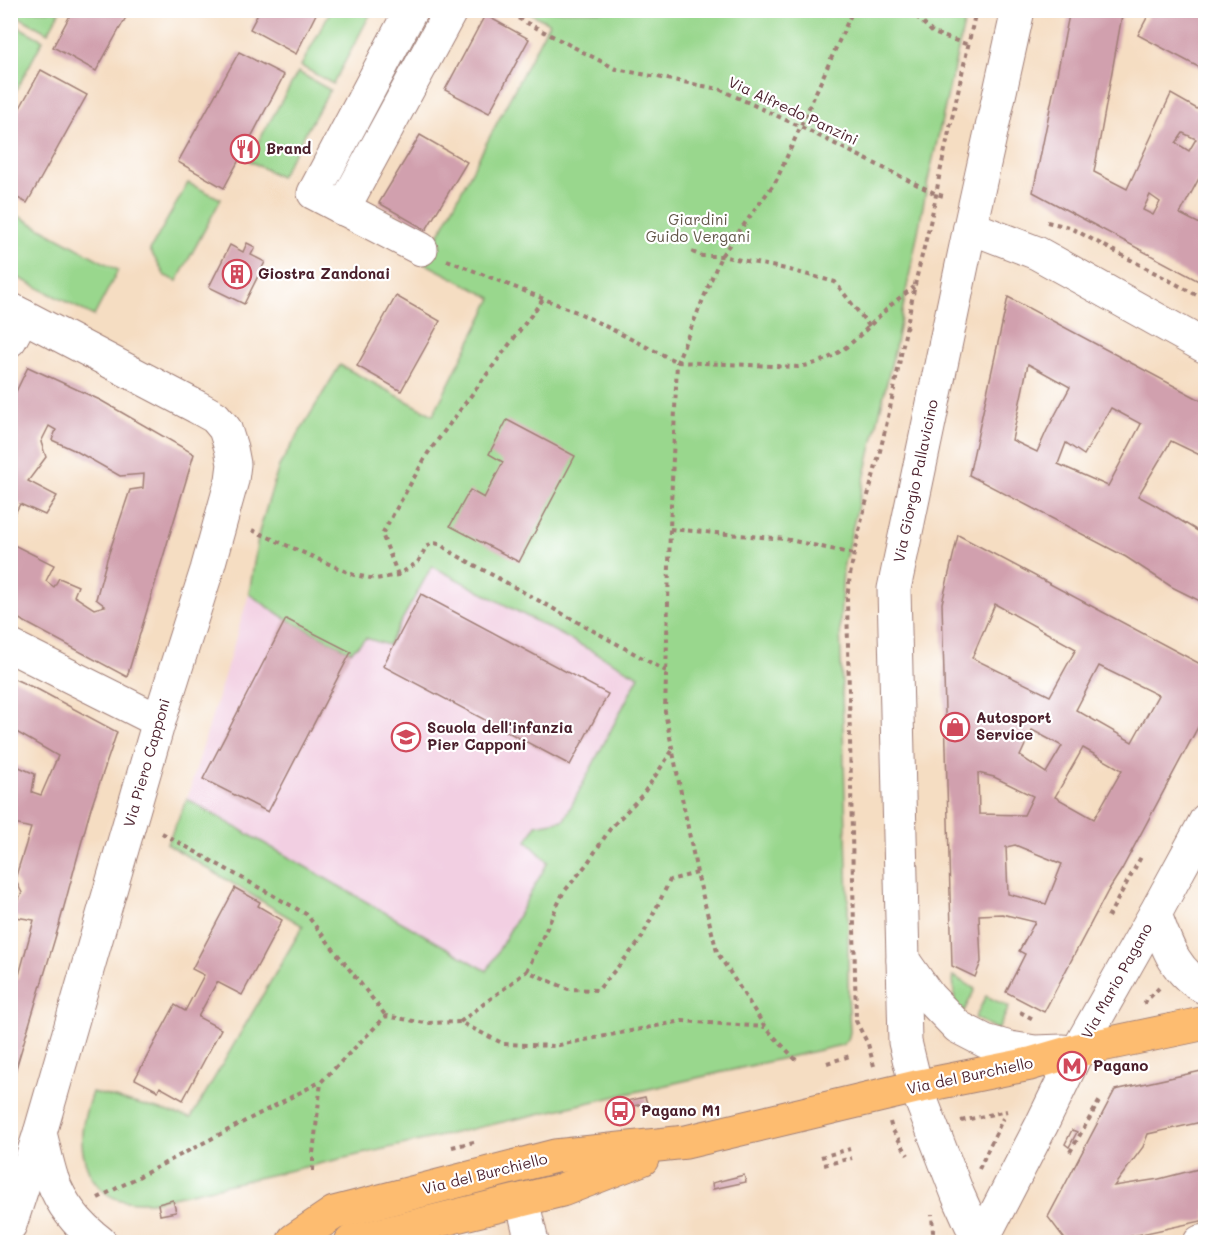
<svg xmlns="http://www.w3.org/2000/svg" width="1216" height="1253" font-family="Mali,sans-serif">
  <style>
    .built { fill: #f2cfe2 }
    .green { fill: #99d78d; stroke: #727b5c; stroke-width: 1.5 }
    .building { fill: #d1a0ae; fill-rule: evenodd }
    .lines { fill: none; stroke-linecap: round; stroke-linejoin: round }
    .minor-casing { stroke: #a07e76; stroke-width: 35 }
    .major-casing { stroke: #a07e76; stroke-width: 35 }
    .path { stroke: #a07e76; stroke-width: 4; stroke-dasharray: 4.5 4.5; stroke-linecap: butt }
    .minor { stroke: #fff; stroke-width: 33 }
    .major { stroke: #fdbc70; stroke-width: 33 }
    .labels { text-anchor: middle; stroke-width: 4.5; stroke-linejoin: round; paint-order: stroke }
    .street-label { font-size: 15px; fill: #4a1f2b; stroke: #fff }
    .poi-label { font-size: 15px; font-weight: bold; fill: #4a1f2b; stroke: #fff; text-anchor: start }
    .park-label { font-size: 15px; fill: #625648; stroke: #fff }
  </style>
  <rect width="100%" height="100%" fill="#fff"/>
  <filter id="ink" filterUnits="userSpaceOnUse"><feTurbulence type="fractalNoise" baseFrequency=".0167" numOctaves="2"/><feDisplacementMap in="SourceGraphic" scale="12" xChannelSelector="R" yChannelSelector="G"/><feConvolveMatrix kernelMatrix="1 2 1 2 8 2 1 2 1" color-interpolation-filters="sRGB"/></filter>
  <filter id="wash" filterUnits="userSpaceOnUse"><feTurbulence type="fractalNoise" baseFrequency=".008" numOctaves="4" result="noise"/><feDisplacementMap in="SourceGraphic" scale="24" xChannelSelector="R" yChannelSelector="G"/><feGaussianBlur stdDeviation="1.35" result="paint"/><feColorMatrix in="noise" values="0 0 0 0 0 0 0 0 0 0 0 0 0 0 0 0 0 1.4 0 .05"/><feComposite in="paint" operator="in"/></filter>
  <g filter="url(#wash)">
    <rect width="100%" height="100%" fill="#f5ddc2"/>
    <path class="built" d="M432,565L639,676L564,821L548,862L487,971L187,799L249,594L286,619L351,652L366,638L388,645Z"/>
    <g class="green">
      <path d="M331,10L372,11L333,84L301,66Z"/>
      <path d="M20,11V10L60,11L48,33L17,16Z"/>
      <path d="M526,11H967L929,176L895,348L843,568L840,623L848,901V994L850,1032L848,1040L842,1045L151,1202C137,1202 118,1203 106,1193C85,1177 79,1148 83,1124C85,1113 89,1102 92,1092L191,1118L303,926L167,844L187,799L487,971L548,862L527,841L536,825L564,820L639,676L432,566L388,645L366,638L351,652L286,619L249,594L259,532L279,466L340,365L433,415L492,298L424,263L549,23Z"/>
      <path d="M13,24L43,40L11,100L10,28Z"/>
      <path d="M298,72L330,90L280,177L248,160Z"/>
      <path d="M188,183L221,199L177,281L165,276L150,250Z"/>
      <path d="M11,212L118,270L94,316L11,274Z"/>
      <path d="M953,976L975,989L964,1011L955,1007Z"/>
      <path d="M986,996L1009,1007L998,1030L975,1018Z"/>
    </g>
    <g id="blocks">
      <g class="building">
        <path d="M73,10H130L96,71L53,47Z"/>
        <path d="M260,10H318L296,54L250,29Z"/>
        <path d="M1070,10H1123L1094,172L1127,189L1171,94L1206,114V172L1203,171L1180,214L1206,227V285L1033,192ZM1183,133L1196,139L1189,151L1176,143ZM1150,195L1160,202L1153,215L1143,210Z"/>
        <path d="M1151,10H1206V71L1138,35Z"/>
        <path d="M485,15L529,39L489,113L445,90Z"/>
        <path d="M239,52L284,75L224,188L178,162Z"/>
        <path d="M41,70L87,95L27,203L10,194V126Z"/>
        <path d="M420,135L467,162L426,230L379,203Z"/>
        <path d="M247,243L255,247L251,255L265,262L244,304L209,287L230,245L243,252Z"/>
        <path d="M396,296L440,321L401,391L357,366Z"/>
        <path d="M1008,297L1206,403V458L1171,441L1138,496L1155,505L1206,536V604L1172,587L1126,557L969,475ZM1028,364L1070,387L1047,430L1037,452L1012,440ZM1111,408L1141,424L1108,486L1058,464L1066,443L1084,455Z"/>
        <path d="M28,367L100,400L194,454L127,677L10,614V543L54,565L46,581L54,587L59,578L78,586L74,596L94,609L105,606L96,599L107,559L130,490L143,488L144,474L120,476L76,451L52,440L56,430L49,426L41,442L46,457L28,481L57,496L45,515L20,504L10,523V404Z"/>
        <path d="M507,420L575,456L519,562L450,526L470,490L484,498L503,462L489,454Z"/>
        <path d="M958,535L1206,667V712L1122,869L1108,891L1044,1012L1006,992L1025,954L1019,951L1035,922L1002,914L979,915L981,962L975,977L952,966L942,603ZM995,604L1076,649L1050,696L972,658ZM1099,666L1158,695L1132,742L1076,710ZM1032,730L1062,746L1046,773L1020,756ZM1083,748L1122,770L1094,819L1055,797ZM978,773L994,777L1033,796L1024,815L979,814ZM1015,845L1062,864L1046,904L1008,894L1006,847Z"/>
        <path d="M421,594L608,694L570,765L383,666Z"/>
        <path d="M286,619L351,652L268,812L203,779Z"/>
        <path d="M10,677L39,690L117,732L90,811L59,925L11,1085L10,979H18L34,920L10,916V913L22,893L15,879L31,828L10,823L14,786L10,784V763L35,774L32,792L41,795L58,756L13,730L10,734Z"/>
        <path d="M235,888L260,902L258,906L282,920L242,995L217,982L198,1017L221,1029L183,1100L160,1087L158,1091L135,1079L175,1005L185,1011L204,975L192,969Z"/>
        <path d="M1206,1070V1121L1148,1134L1143,1147L1114,1186L1159,1179L1206,1167V1220L1105,1242H1067L1048,1217L1115,1090Z"/>
        <path d="M645,1097L647,1103L615,1110L614,1104Z"/>
        <path d="M1072,1130L1077,1132L1069,1147L1065,1144Z"/>
        <path d="M744,1175L746,1182L713,1189L712,1183Z"/>
        <path d="M173,1200L176,1212L160,1215L158,1204Z"/>
      </g>
    </g>
  </g>
  <g filter="url(#ink)">
    <use href="#blocks" fill-opacity="0" stroke="#a07e76" stroke-width="1.5"/>
    <g class="lines">
      <g class="minor-casing">
        <g id="minor">
          <path d="M411,10L314,193L421,249"/>
          <path d="M343,209L451,10"/>
          <path d="M970,227L1037,253L1206,347"/>
          <path d="M10,309L197,407L215,417L225,429L231,448L234,464L232,480L207,570L159,721L40,1133L10,1225"/>
          <path d="M10,340L23,316"/>
          <path d="M10,646L159,721"/>
          <path d="M1155,914C1166,944 1175,974 1206,988"/>
          <path d="M903,960L929,997L958,1027L985,1041L1010,1048L1035,1052L1063,1051"/>
          <path d="M40,1133C44,1148 47,1164 52,1179C61,1204 79,1226 100,1242"/>
          <path d="M522,1200L532,1242"/>
          <path d="M981,1242L1041,1126L1078,1050L1155,914L1206,820"/>
          <path d="M986,1242L971,1224L958,1195L916,1087L905,1042L894,589L970,227L1018,10"/>
          <path d="M1200,1242L1206,1241"/>
        </g>
      </g>
      <g class="major-casing">
        <g id="major">
          <path d="M294,1240L334,1213L555,1156L686,1142L916,1087L1030,1064L1078,1050L1206,1023"/>
          <path d="M351,1242L562,1190L642,1159"/>
        </g>
      </g>
      <g class="path">
        <path d="M502,10L616,69L719,89L801,127L936,194L947,197"/>
        <path d="M910,10L933,33L969,45"/>
        <path d="M1047,222L1069,227L1206,300"/>
        <path d="M692,252L702,256H721L786,269L835,282L870,327"/>
        <path d="M447,260L579,313L677,362L798,367C841,361 859,335 889,307C896,300 906,293 914,287"/>
        <path d="M670,529L785,539L854,554"/>
        <path d="M252,530L354,575L376,579L398,575L418,562L426,547L432,543L440,544L449,551L666,671"/>
        <path d="M398,575L382,534L428,453L544,298"/>
        <path d="M162,833L306,914L386,1016"/>
        <path d="M1108,917L1141,857"/>
        <path d="M527,971L563,893L587,864L610,829L643,794L672,751"/>
        <path d="M1144,1004L1145,1002L1159,988"/>
        <path d="M1020,1012L1035,1020"/>
        <path d="M460,1022L527,971L568,989L598,990L640,941L670,880L697,873"/>
        <path d="M796,1060L765,1027L717,952L697,873L665,712L670,529L677,362L721,256L776,181L853,10"/>
        <path d="M827,1063L850,1056"/>
        <path d="M874,1066L868,1044L856,1021L847,599C852,549 867,500 880,451C894,395 904,337 916,280C924,246 934,212 939,177L976,10"/>
        <path d="M961,1121L1007,1111"/>
        <path d="M890,1122L892,1129L908,1155"/>
        <path d="M452,1147L478,1141"/>
        <path d="M1070,1152L1100,1100"/>
        <path d="M821,1157L850,1149"/>
        <path d="M824,1165L852,1158"/>
        <path d="M979,1169L1003,1118"/>
        <path d="M313,1171V1154L321,1082L386,1016L425,1023L460,1022L504,1044L554,1046L682,1021L765,1027"/>
        <path d="M98,1198L320,1082"/>
        <path d="M932,1242L933,1232L932,1214"/>
      </g>
      <use href="#minor" class="minor"/>
      <use href="#major" class="major"/>
    </g>
  </g>
  <defs>
    <g id="restaurant-ring" transform="scale(1.5)"><circle r="9.5" fill="#fff" stroke="#d1495b" stroke-width="1.5"/><path d="M-5-6h1v4h1v-4h1v4h1v-4h1v5L-1.5 .5V6h-2V.5L-5-1ZM5-6V6H3V1.5H1.5Q1.5-4 5-6Z" fill="#d1495b"/></g>
    <g id="building-ring" transform="scale(1.5)"><circle r="9.5" fill="#fff" stroke="#d1495b" stroke-width="1.5"/><path d="M-4-6H4V6H1V3H-1V6H-4ZM-2.5-4.3h1.7v1.8h-1.7ZM.8-4.3h1.7v1.8H.8ZM-2.5-1h1.7V.8h-1.7ZM.8-1h1.7V.8H.8Z" fill="#d1495b"/></g>
    <g id="shop-ring" transform="scale(1.5)"><circle r="9.5" fill="#fff" stroke="#d1495b" stroke-width="1.5"/><path d="M-5-2.5h2.3a2.7 3.5 0 0 1 5.4 0H5L5.5 6h-11ZM-1.5-2.5h3a1.5 2.3 0 0 0-3 0Z" fill="#d1495b"/></g>
    <g id="school-ring" transform="scale(1.5)"><circle r="9.5" fill="#fff" stroke="#d1495b" stroke-width="1.5"/><path d="M0-5L7-2L0 1L-7-2ZM-4 1L0 2.5L4 1V4Q0 6-4 4Z" fill="#d1495b"/></g>
    <g id="metro-ring" transform="scale(1.5)"><circle r="9.5" fill="#fff" stroke="#d1495b" stroke-width="1.5"/><path d="M-5.5 5V-5H-3L0 0L3-5H5.5V5H3V-.5L0 4L-3-.5V5Z" fill="#d1495b"/></g>
    <g id="bus-ring" transform="scale(1.5)"><circle r="9.5" fill="#fff" stroke="#d1495b" stroke-width="1.5"/><path d="M-5-6H5V4H4V6H2V4H-2V6H-4V4H-5ZM-3.5-4V0h7V-4ZM-3.5 1.2v1.5H-2V1.2ZM2 1.2v1.5H3.5V1.2Z" fill="#d1495b"/></g>
  </defs>
  <g fill-rule="evenodd">
    <use href="#restaurant-ring" x="245" y="149"/>
    <use href="#building-ring" x="237" y="274"/>
    <use href="#shop-ring" x="955" y="727"/>
    <use href="#school-ring" x="406" y="737"/>
    <use href="#metro-ring" x="1072" y="1066"/>
    <use href="#bus-ring" x="620" y="1111"/>
  </g>
  <g class="labels">
    <g class="street-label">
      <text transform="translate(793 111) rotate(25)" y="5">Via Alfredo Panzini</text>
      <text transform="translate(916 481) rotate(-78)" y="5">Via Giorgio Pallavicino</text>
      <text transform="translate(147 763) rotate(-74)" y="5">Via Piero Capponi</text>
      <text transform="translate(1117 981) rotate(-61)" y="5">Via Mario Pagano</text>
      <text transform="translate(970 1076) rotate(-12)" y="5">Via del Burchiello</text>
      <text transform="translate(485 1174) rotate(-14)" y="5">Via del Burchiello</text>
    </g>
    <g class="poi-label">
      <text x="266" y="154">Brand</text>
      <text x="258" y="279">Giostra Zandonai</text>
      <text x="976" y="723">Autosport<tspan x="976" dy="17">Service</tspan></text>
      <text x="427" y="733">Scuola dell'infanzia<tspan x="427" dy="17">Pier Capponi</tspan></text>
      <text x="1093" y="1071">Pagano</text>
      <text x="641" y="1116">Pagano M1</text>
    </g>
    <g class="park-label">
      <text x="698" y="225">Giardini<tspan x="698" dy="17">Guido Vergani</tspan></text>
    </g>
  </g>
  <rect width="1216" height="1253" fill="none" stroke="#fff" stroke-width="36"/>
</svg>
